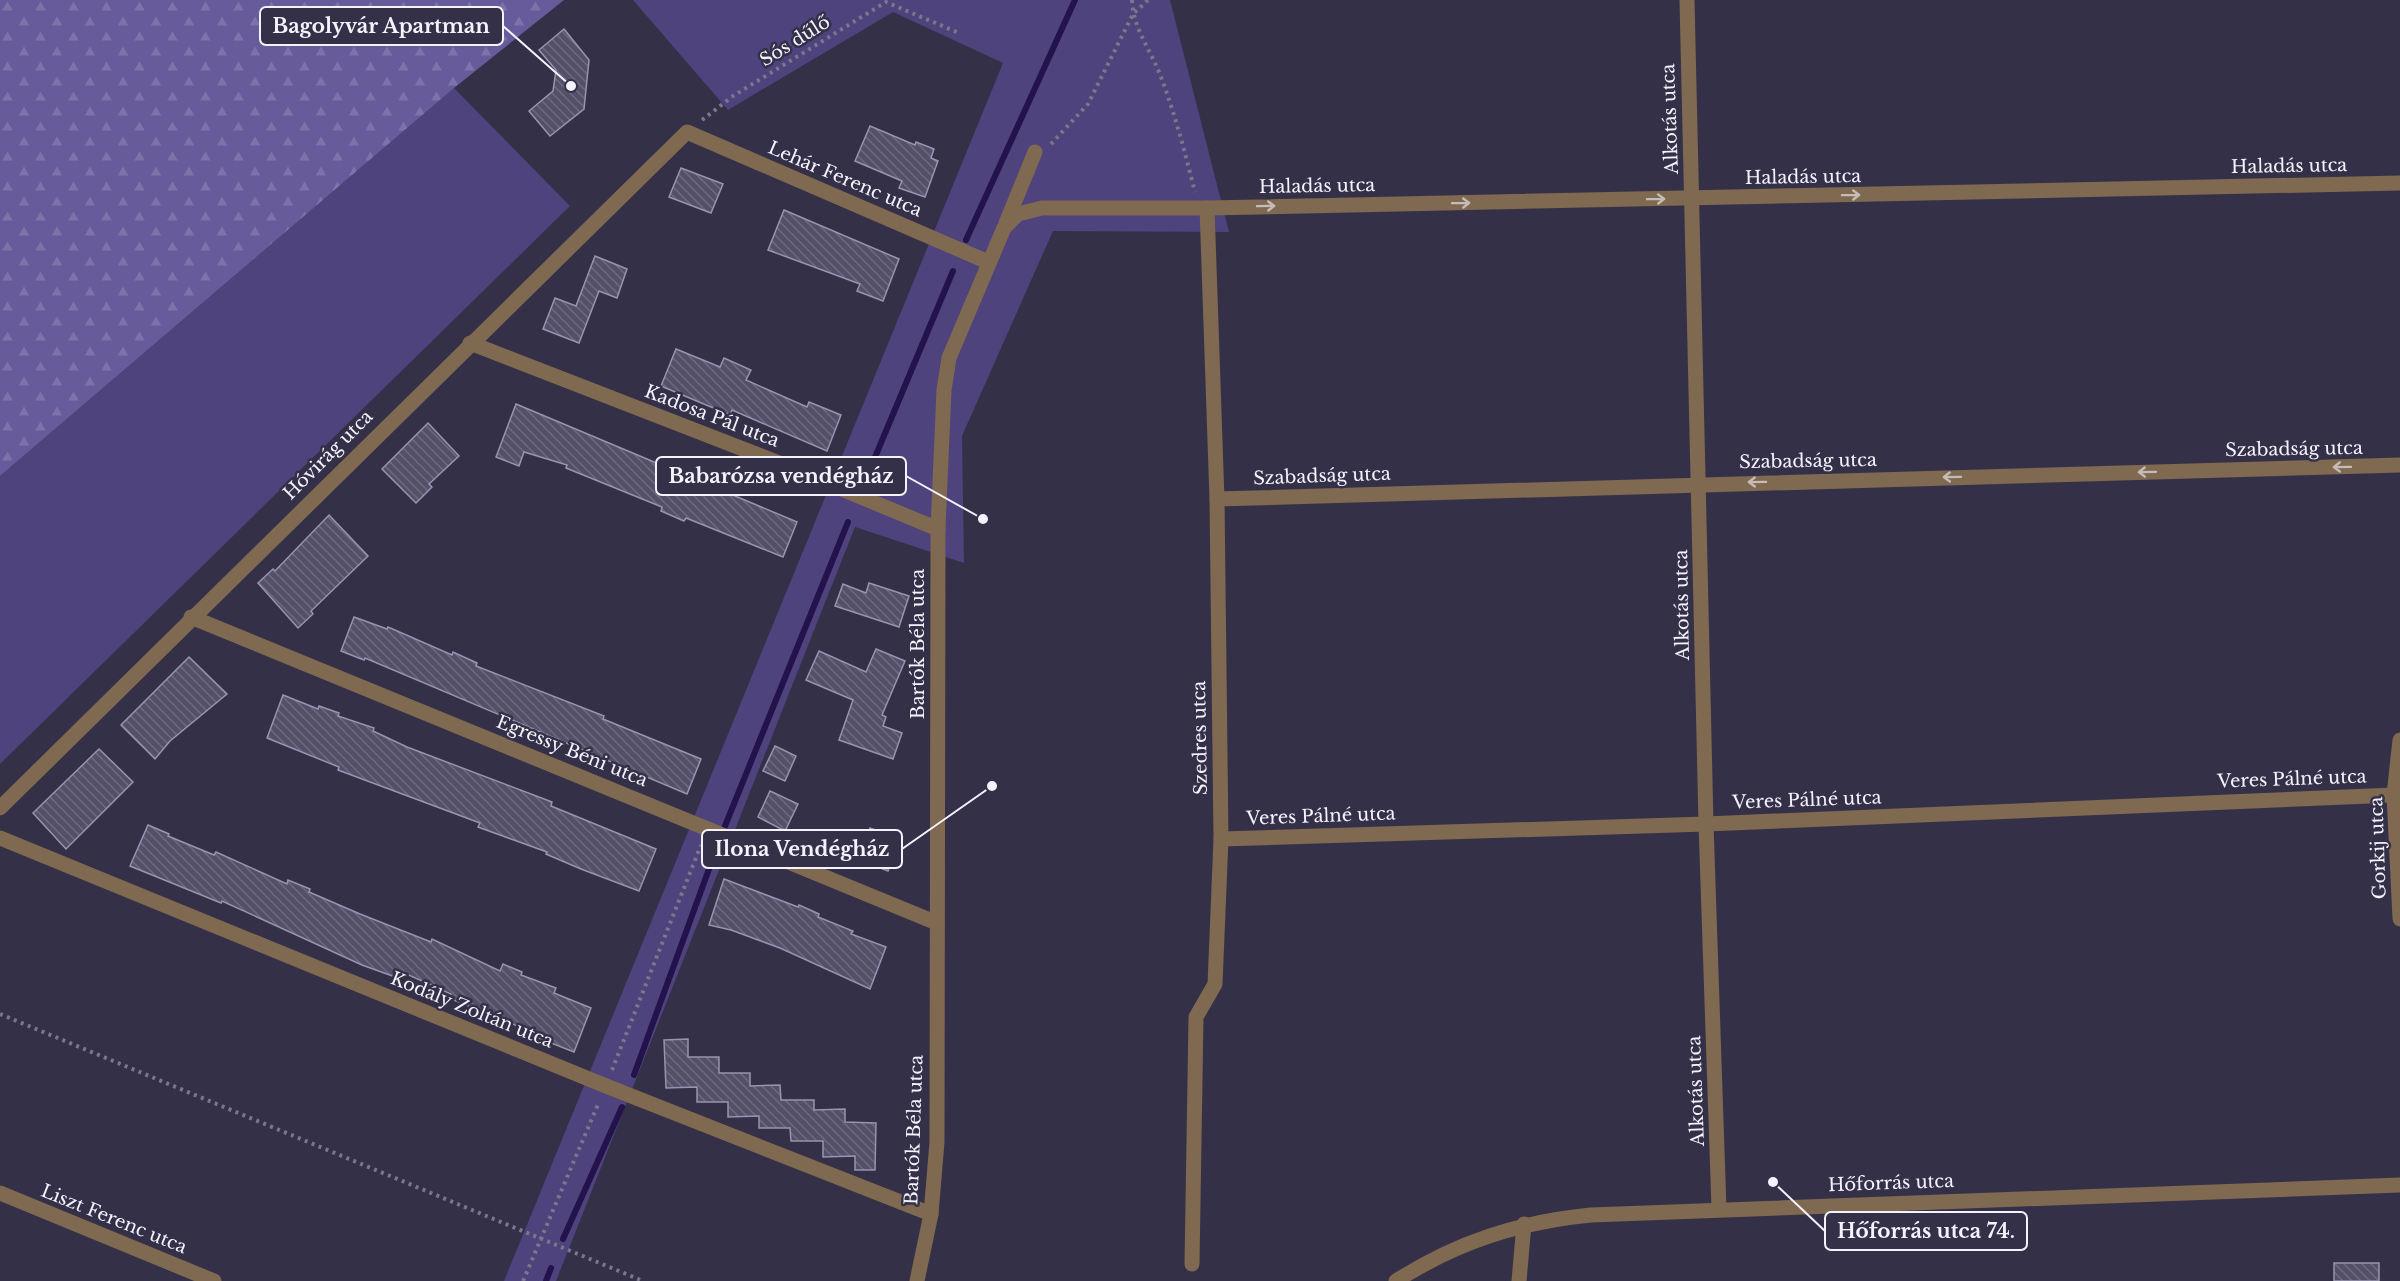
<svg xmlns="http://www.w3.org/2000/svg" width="2400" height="1281" font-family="'Libre Baskerville',serif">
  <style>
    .green { fill: #4e437c }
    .forest { fill: url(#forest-firs) }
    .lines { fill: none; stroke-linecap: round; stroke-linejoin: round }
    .stream { stroke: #23124b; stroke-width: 6 }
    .building { fill: url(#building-back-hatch); stroke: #9894b1; stroke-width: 1.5 }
    .path { stroke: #7a778a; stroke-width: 4; stroke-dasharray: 3 4.5; stroke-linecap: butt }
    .minor { stroke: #7f6951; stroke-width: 15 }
    .oneway { stroke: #c5bcb8 }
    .labels { text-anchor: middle; stroke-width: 5; stroke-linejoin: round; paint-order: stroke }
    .street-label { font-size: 18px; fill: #f4f3fd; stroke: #343048 }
    .leader { fill: none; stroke: #f4f3fd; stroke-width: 2 }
    .callout-dot { fill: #f4f3fd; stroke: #343048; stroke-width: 2 }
    .callout { fill: #343048; stroke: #f4f3fd; stroke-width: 2 }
    .callout-label { font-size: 20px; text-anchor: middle; font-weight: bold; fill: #f4f3fd }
  </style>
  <defs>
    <pattern id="forest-firs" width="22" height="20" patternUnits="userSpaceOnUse" patternTransform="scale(1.5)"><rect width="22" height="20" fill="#675b9b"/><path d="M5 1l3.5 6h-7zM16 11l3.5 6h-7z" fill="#7d73aa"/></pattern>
    <pattern id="building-back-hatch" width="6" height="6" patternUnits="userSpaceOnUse" patternTransform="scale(1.5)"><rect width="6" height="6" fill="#54506a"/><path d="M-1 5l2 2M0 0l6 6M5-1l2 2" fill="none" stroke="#6d6a80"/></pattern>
  </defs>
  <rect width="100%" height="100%" fill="#343048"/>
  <g class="green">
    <path d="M633,0H1170L1229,232L1053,231L962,436L964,563L855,527L556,1281H504L1003,63L893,12L728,110Z"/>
    <path d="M454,88L570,206L0,764V476Z"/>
  </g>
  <path class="forest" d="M0,0H564L454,88L0,476Z"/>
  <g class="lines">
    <g class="stream">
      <path d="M966,240L1075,0"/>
      <path d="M860,493L953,271"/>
      <path d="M725,826L848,522"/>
      <path d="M634,1075L713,858"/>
      <path d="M563,1239L622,1107"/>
      <path d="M546,1281L551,1268"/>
    </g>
  </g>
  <g class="building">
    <path d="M564,29L589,60L584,109L550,136L529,111L553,91L556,70L539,50Z"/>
    <path d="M870,126L915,145L916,142L934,149L931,158L938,161L925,197L899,188L902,181L855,161Z"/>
    <path d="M681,168L723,184L711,213L669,197Z"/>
    <path d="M784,210L899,259L883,301L857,291L860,284L768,250Z"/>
    <path d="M595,256L627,269L617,298L599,291L579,343L543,329L555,298L576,306Z"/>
    <path d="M676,349L720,367L724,358L751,370L746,380L807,407L809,402L841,415L827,451L732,410L730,415L661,386Z"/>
    <path d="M516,404L797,522L783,557L686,518L684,521L661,511L662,507L566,468L567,465L524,452L519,466L496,457Z"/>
    <path d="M428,423L459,456L429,484L432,487L416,503L382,469Z"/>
    <path d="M329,515L368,556L311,611L313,614L298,628L258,583L273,569L275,571Z"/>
    <path d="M869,583L909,596L899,627L835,606L843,584L866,593Z"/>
    <path d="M354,617L387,629L388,627L452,655L453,652L477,663L476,666L604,716L603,719L701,759L687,794L365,658L364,660L341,651Z"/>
    <path d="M876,649L905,661L882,715L886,717L883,726L902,733L893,759L839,740L853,700L806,680L819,651L866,672Z"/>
    <path d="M189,657L227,694L170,741L155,759L121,725Z"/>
    <path d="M283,695L318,709L319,706L339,713L338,716L374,728L373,731L407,747L552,802L551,806L656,849L639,891L581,869L546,854L547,852L478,827L480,823L338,770L339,767L267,738Z"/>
    <path d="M775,746L796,756L785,781L763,771Z"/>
    <path d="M99,749L133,782L66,849L33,813Z"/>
    <path d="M770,791L798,804L785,831L758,817Z"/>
    <path d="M148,825L169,834L168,836L214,855L216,852L287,884L288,880L310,889L309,892L360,914L431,942L432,939L500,971L503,964L522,972L521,975L556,988L554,993L591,1008L574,1052L518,1030L520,1027L449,998L451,994L400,971L398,978L362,965L222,901L221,903L130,866Z"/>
    <path d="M870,828L900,839L888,871L858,859Z"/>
    <path d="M724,879L798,907L799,905L819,914L818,917L853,931L851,934L886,947L870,989L780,948L731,930L709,925Z"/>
    <path d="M688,1039V1057H719V1073H750V1086L780,1085L781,1100H814V1110L845,1109V1122L876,1123L875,1170H855V1156L823,1157V1141H791L790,1128H759V1116L728,1117V1102H697V1087L666,1088L664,1040Z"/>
    <rect x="2334" y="1263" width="45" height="18"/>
  </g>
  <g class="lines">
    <g class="path">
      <path d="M1132,0C1133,29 1151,50 1161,77C1175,114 1185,153 1195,192"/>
      <path d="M702,120L733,96L886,2L959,33"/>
      <path d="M1051,144L1088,104L1133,14L1148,0"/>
      <path d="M0,1014L643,1281"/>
      <path d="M612,1070L701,845"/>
      <path d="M523,1281L599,1102"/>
    </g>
    <g class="minor">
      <path d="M1687,0L1706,824L1719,1209"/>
      <path d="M1006,223L1035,152"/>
      <path d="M470,343L774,461L938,529"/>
      <path d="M1217,499L2400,465"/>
      <path d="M191,617L937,923"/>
      <path d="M2400,740L2394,795L2400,919"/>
      <path d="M0,808L687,132L988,262"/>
      <path d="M0,838L606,1086L931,1214"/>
      <path d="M1221,839L1706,824L2394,795"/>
      <path d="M0,1193L214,1281"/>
      <path d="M1192,1264L1196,1017L1215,984L1221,839L1217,499L1207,208"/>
      <path d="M917,1281L931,1214L937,1142L938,529L944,390L949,358L1004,228L1018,214L1042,208H1207L2400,183"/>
      <path d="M1396,1281C1457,1242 1519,1222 1591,1215L2400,1185"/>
      <path d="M1519,1281L1524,1224"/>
    </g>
  </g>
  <defs><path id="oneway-shaft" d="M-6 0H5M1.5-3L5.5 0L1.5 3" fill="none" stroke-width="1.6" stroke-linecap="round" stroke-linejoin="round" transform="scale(1.5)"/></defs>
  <g class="oneway">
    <use href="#oneway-shaft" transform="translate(1851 195) rotate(-1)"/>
    <use href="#oneway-shaft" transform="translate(1656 199) rotate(-1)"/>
    <use href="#oneway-shaft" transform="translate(1461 203) rotate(-1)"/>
    <use href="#oneway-shaft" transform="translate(1266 206) rotate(-1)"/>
    <use href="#oneway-shaft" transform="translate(2342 467) rotate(179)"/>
    <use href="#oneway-shaft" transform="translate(2147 472) rotate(179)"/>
    <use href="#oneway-shaft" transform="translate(1952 477) rotate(179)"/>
    <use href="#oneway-shaft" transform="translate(1757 482) rotate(179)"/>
  </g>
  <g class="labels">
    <g class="street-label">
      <text transform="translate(795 41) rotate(-32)" y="6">Sós dűlő</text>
      <text transform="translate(1670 119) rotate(-92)" y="6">Alkotás utca</text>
      <text transform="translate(2289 166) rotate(-1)" y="6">Haladás utca</text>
      <text transform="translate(1803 177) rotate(-1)" y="6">Haladás utca</text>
      <text transform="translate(845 179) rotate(23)" y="6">Lehár Ferenc utca</text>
      <text transform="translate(1317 186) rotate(-1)" y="6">Haladás utca</text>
      <text transform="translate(712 416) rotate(21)" y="6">Kadosa Pál utca</text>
      <text transform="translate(2294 449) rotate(-1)" y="6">Szabadság utca</text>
      <text transform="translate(328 455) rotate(-45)" y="6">Hóvirág utca</text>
      <text transform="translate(1808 461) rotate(-1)" y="6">Szabadság utca</text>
      <text transform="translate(1322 476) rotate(-2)" y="6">Szabadság utca</text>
      <text transform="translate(1682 605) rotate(-91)" y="6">Alkotás utca</text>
      <text transform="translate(918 644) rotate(-90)" y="6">Bartók Béla utca</text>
      <text transform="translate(1200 738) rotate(-91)" y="6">Szedres utca</text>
      <text transform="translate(572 751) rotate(22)" y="6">Egressy Béni utca</text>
      <text transform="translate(2292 779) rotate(-2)" y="6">Veres Pálné utca</text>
      <text transform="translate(1807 800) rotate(-2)" y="6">Veres Pálné utca</text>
      <text transform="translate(1321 816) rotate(-2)" y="6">Veres Pálné utca</text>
      <text transform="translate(2378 848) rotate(-92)" y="6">Gorkij utca</text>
      <text transform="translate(472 1010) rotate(22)" y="6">Kodály Zoltán utca</text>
      <text transform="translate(1696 1091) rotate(-92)" y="6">Alkotás utca</text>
      <text transform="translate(914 1130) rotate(-88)" y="6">Bartók Béla utca</text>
      <text transform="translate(1891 1183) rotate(-2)" y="6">Hőforrás utca</text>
      <text transform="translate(114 1219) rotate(22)" y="6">Liszt Ferenc utca</text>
    </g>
  </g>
  <path class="leader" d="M571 86L503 26M983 519L906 476M992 786L902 849M1773 1182L1825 1231"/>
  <g class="callout-dot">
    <circle cx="571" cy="86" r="6"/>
    <circle cx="983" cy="519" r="6"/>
    <circle cx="992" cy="786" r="6"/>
    <circle cx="1773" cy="1182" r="6"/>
  </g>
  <g class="callout">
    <rect x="260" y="7" width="243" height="38" rx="6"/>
    <rect x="656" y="457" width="250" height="38" rx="6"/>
    <rect x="702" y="830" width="200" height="38" rx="6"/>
    <rect x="1825" y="1212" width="202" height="38" rx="6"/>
  </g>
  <g class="callout-label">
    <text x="381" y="33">Bagolyvár Apartman</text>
    <text x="781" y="483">Babarózsa vendégház</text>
    <text x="802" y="856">Ilona Vendégház</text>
    <text x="1926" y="1238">Hőforrás utca 74.</text>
  </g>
</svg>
